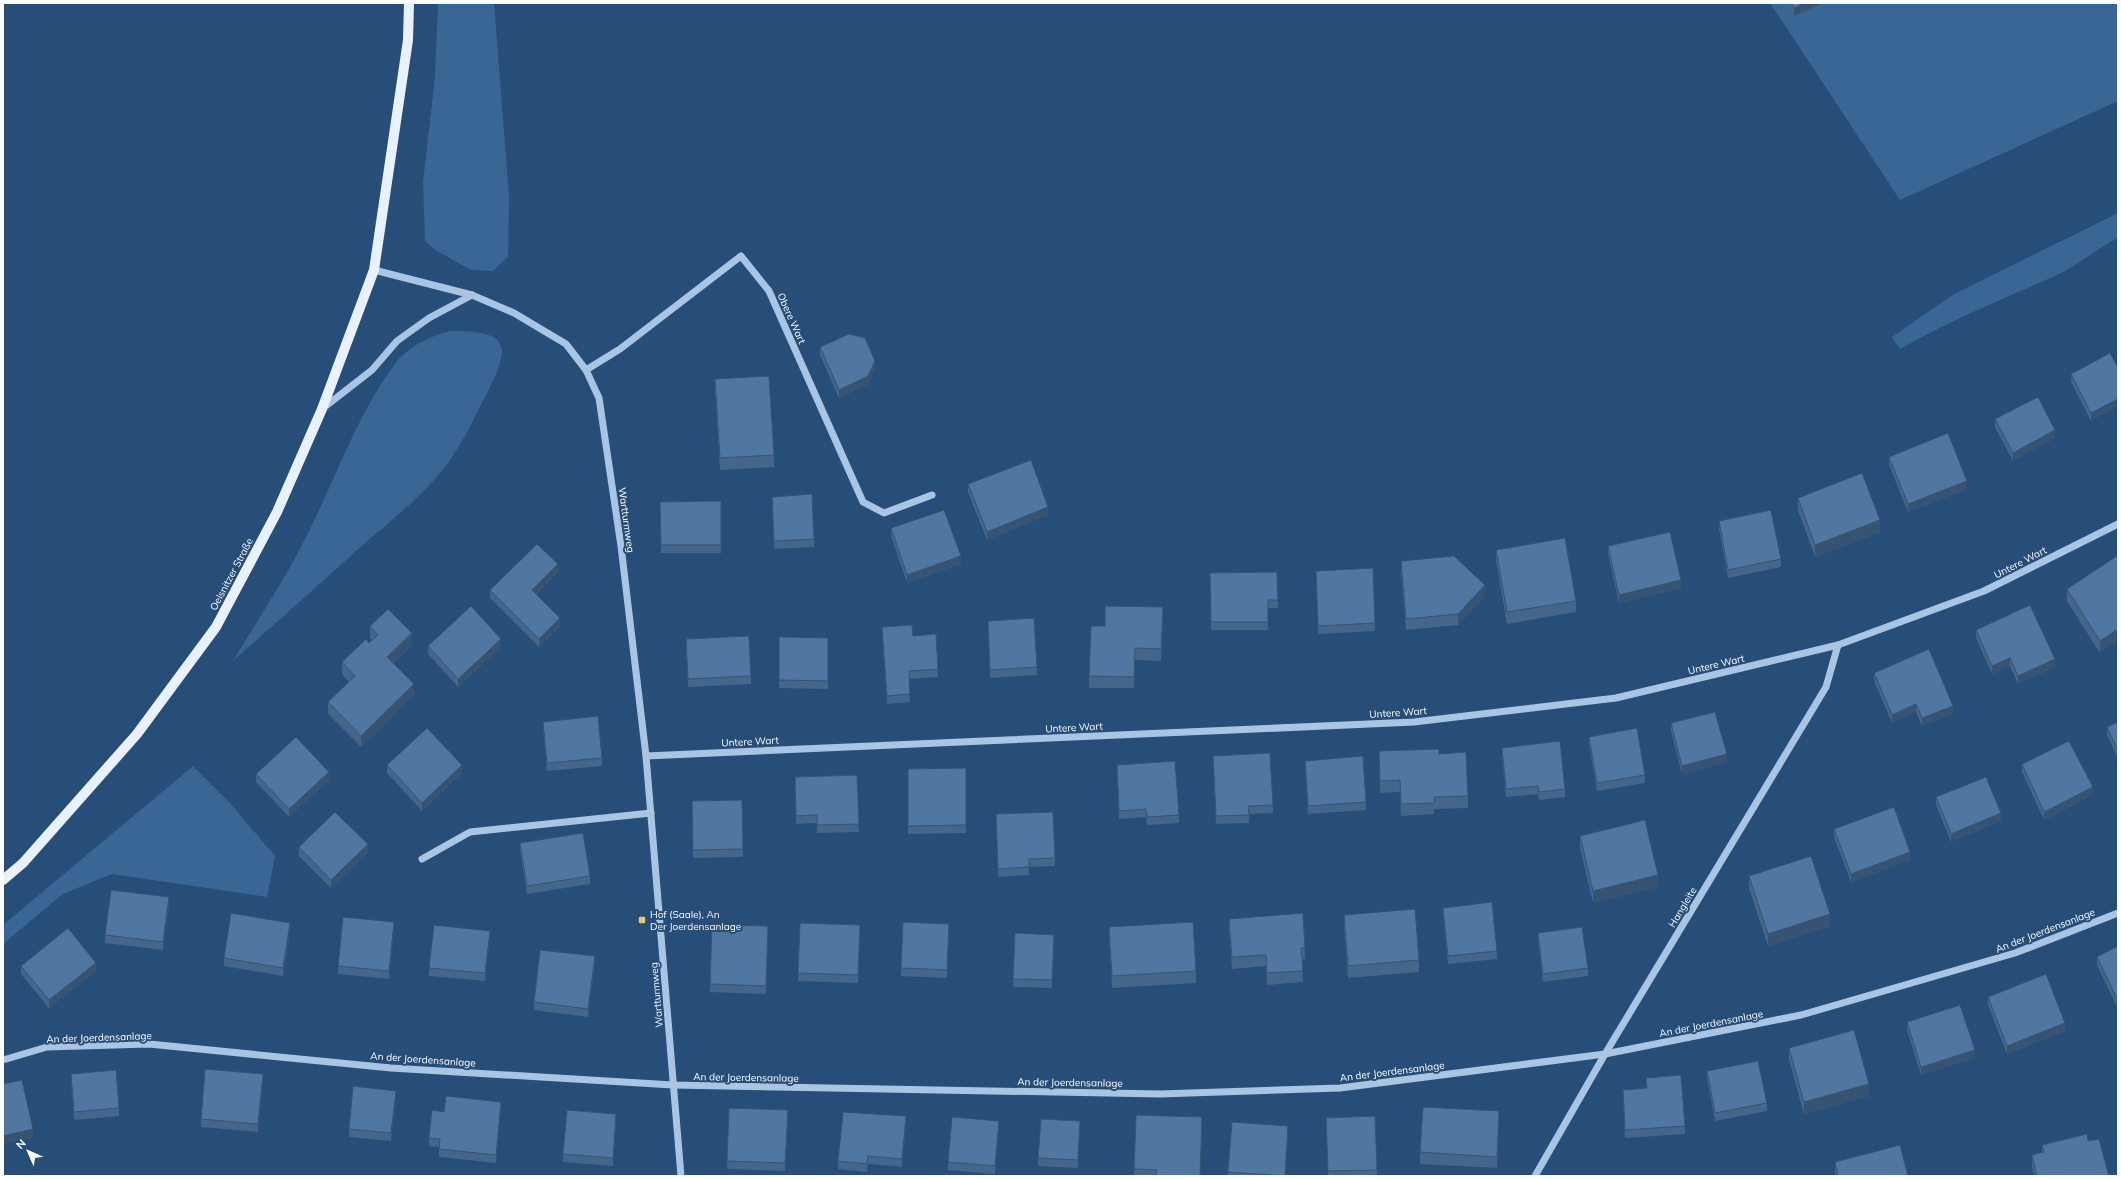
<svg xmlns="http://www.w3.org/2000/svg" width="2121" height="1179" font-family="Mulish,sans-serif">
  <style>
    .green { fill: #3a6696 }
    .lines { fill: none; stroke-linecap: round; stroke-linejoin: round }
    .minor { stroke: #aac5e3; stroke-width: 7 }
    .major { stroke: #e9f1fc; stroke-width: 10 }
    .wall { fill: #44668b }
    .shaded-wall { fill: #375371 }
    .building { fill: #4f77a2; stroke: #375371 }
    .poi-dot { fill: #ebc46f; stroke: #274d79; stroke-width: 1.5 }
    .labels { text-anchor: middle; stroke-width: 4; stroke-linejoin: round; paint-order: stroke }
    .street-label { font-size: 10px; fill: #fff; stroke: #274d79 }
    .poi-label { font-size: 10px; fill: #fff; stroke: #274d79; text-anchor: start }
  </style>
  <rect width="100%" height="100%" fill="#274d79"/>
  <g class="green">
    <path d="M438,3H494L509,196L508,257L493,271L471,270L437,251L425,241L423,182L435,77Z"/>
    <path d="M1770,3H2118V101L1900,200Z"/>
    <path d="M2118,213V238C2096,249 2077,266 2055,276C2003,299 1950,320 1900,349L1892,337L1954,294Z"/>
    <path d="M451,331C509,331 512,344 487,393C476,414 466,437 452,457C430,490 396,516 366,542C322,582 277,622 233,661C257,621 284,581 305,539C334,483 357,414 395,364C408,346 430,336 451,331Z"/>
    <path d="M193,766L229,802L275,856L267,897L112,874L63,894L3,944V925Z"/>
  </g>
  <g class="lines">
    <g class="minor">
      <path d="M374,270L472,295L514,313L566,344L586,370L599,398L621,546L646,756L681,1176"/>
      <path d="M586,370L620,349L741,256L769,291L863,502L884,513L932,495"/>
      <path d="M322,409L372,370L397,341L429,318L472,295"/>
      <path d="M646,756L1414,722L1616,698L1838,645L1984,591L2118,524"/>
      <path d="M422,859L470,832L651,813"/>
      <path d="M3,1060L47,1047L149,1044L391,1068L673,1085L1160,1094L1340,1088L1605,1054L1801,1015L2015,953L2118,913"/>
      <path d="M1535,1176L1605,1054L1826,687L1838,645"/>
    </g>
    <path class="major" d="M3,880L23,863L137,734L216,627L277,512L322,409L374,270L408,40L409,3"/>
  </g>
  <g class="wall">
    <path d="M1788,3H1823L1794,16Z"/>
    <path d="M820,347L875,369L868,384L839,398L820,355Z"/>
    <path d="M2118,368L2091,421L2071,382V374Z"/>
    <path d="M715,379L774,455V467L720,470L715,391Z"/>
    <path d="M1995,419L2055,438L2013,461L1995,427Z"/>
    <path d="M1889,457L1967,489L1908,512L1889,465Z"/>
    <path d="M968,484L1048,515L987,540L968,492Z"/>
    <path d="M772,497L814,539V547L774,549Z"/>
    <path d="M1798,498L1880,532L1815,557L1798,510Z"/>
    <path d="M721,501V553H661L660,502Z"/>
    <path d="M1719,521L1781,559V567L1728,578L1719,529Z"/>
    <path d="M891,528L961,564L907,583L891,536Z"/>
    <path d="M1608,546L1681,588L1619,603L1608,554Z"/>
    <path d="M1496,550L1576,601V612L1507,624L1496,561Z"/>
    <path d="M2117,556L2100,653L2067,601V589Z"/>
    <path d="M1401,561L1485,596L1458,625L1406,630L1401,573Z"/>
    <path d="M1316,571L1375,623V631L1318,634Z"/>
    <path d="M558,572L536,594L560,626L539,647L490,598V590Z"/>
    <path d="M1277,572L1278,608H1268V630H1211L1210,573Z"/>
    <path d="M1163,619L1161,661L1135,660L1134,688H1089V676L1105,626Z"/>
    <path d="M988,621L1037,667V675L990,678Z"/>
    <path d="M370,626L412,645L393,663L414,696L361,747L328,714V702L349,682L342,674V662L369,643L372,640L370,638Z"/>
    <path d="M882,627L913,636L938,669V677L909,679L910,702L887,704L882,635Z"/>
    <path d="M1976,630L2055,667L2018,684L2010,666L1992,674L1976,638Z"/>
    <path d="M779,637L828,638V689L779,688Z"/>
    <path d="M686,639L751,676V684L688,687Z"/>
    <path d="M428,646L501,647L458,687L428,654Z"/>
    <path d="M1874,673L1953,714L1922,726L1916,712L1892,723L1874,681Z"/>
    <path d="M543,722L602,758V766L547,771L543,730Z"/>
    <path d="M2118,722V759L2107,735V727Z"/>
    <path d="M1671,723L1727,762L1682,774L1671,731Z"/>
    <path d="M1589,737L1645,775V783L1597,791L1589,745Z"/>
    <path d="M1502,748L1565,789V797L1539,800L1538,794L1506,797L1502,756Z"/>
    <path d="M1379,751L1439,754L1468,796V808L1434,809V814L1401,816L1400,792L1380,793Z"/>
    <path d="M1213,756L1273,805V813L1249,814V823L1216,824Z"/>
    <path d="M1305,761L1366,802V810L1308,814Z"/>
    <path d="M2022,764L2093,795L2044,820L2022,772Z"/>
    <path d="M387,765L462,773L422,811L387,773Z"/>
    <path d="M1117,765L1179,815V823L1147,825L1146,817L1119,819Z"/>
    <path d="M966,768V833L908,834V769Z"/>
    <path d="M256,774L329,780L289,817L256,782Z"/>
    <path d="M857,775L859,832L817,833V823L796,824L795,785Z"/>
    <path d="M1936,797L2001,821L1951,842L1936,805Z"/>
    <path d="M742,800L743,857L693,858L692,801Z"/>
    <path d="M996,822L1055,858V866L1029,867V875L998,877Z"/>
    <path d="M1834,829L1910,860L1851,882L1834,837Z"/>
    <path d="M1580,836L1658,887L1593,903L1580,848Z"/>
    <path d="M520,843L590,876V884L527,894L520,851Z"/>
    <path d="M299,847L368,852L331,888L299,856Z"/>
    <path d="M1749,876L1830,926L1768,946L1749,888Z"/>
    <path d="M169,905L163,950L105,943V935Z"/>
    <path d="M1443,908L1497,951V959L1448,964L1443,916Z"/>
    <path d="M1344,915L1419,960V972L1348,978L1344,927Z"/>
    <path d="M1229,919L1305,948V959L1302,960L1303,982L1267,985L1266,966L1232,969L1229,931Z"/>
    <path d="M712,925L768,926L766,994L710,992Z"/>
    <path d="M1109,927L1196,971V983L1112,988L1109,939Z"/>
    <path d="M394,930L389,979L338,974V966Z"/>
    <path d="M290,931L283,976L224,966V958Z"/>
    <path d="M949,932L947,978L901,976V968Z"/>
    <path d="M860,933L858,983L798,981V973Z"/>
    <path d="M1538,933L1588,968V976L1543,982L1538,941Z"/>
    <path d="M490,939L485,981L429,976V968Z"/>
    <path d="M1054,943L1052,988L1013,987V979Z"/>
    <path d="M2118,946V1006L2117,1007L2097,965V957Z"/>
    <path d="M595,964L588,1017L534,1010V1002Z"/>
    <path d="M21,966L96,971L49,1008L21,974Z"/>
    <path d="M1988,997L2065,1031L2007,1054L1988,1005Z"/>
    <path d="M1907,1022L1975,1058L1921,1075L1907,1030Z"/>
    <path d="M1789,1048L1869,1096L1804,1114L1789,1060Z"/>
    <path d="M1707,1071L1767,1103V1111L1715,1121L1707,1079Z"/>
    <path d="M71,1074L119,1108V1116L74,1120L71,1082Z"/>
    <path d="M1646,1078L1685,1126V1134L1625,1138L1623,1090L1646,1088Z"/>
    <path d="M263,1082L258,1132L201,1127V1119Z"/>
    <path d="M396,1099L391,1141L349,1137V1129Z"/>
    <path d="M501,1110L496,1163L439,1157V1147L429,1146V1138L444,1112Z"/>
    <path d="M788,1118L785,1171L727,1169V1161Z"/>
    <path d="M1326,1118L1377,1170V1176H1328Z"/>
    <path d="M616,1122L613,1166L563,1162V1154Z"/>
    <path d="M1499,1123L1497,1168L1420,1164V1152Z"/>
    <path d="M906,1125L902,1167L868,1164L867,1172L838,1169V1161Z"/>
    <path d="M999,1129L995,1174L948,1170V1162Z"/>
    <path d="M1080,1129L1078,1168L1038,1166V1158Z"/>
    <path d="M1202,1129L1200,1176H1134V1169Z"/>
    <path d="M1288,1134L1285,1176H1228V1172Z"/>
    <path d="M2088,1141L2109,1176H2034L2032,1167V1155L2042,1152V1145Z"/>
    <path d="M1835,1162L1908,1176H1835Z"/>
  </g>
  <g class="shaded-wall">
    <path d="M1805,3H1823L1794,16V8Z"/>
    <path d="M875,361V369L868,384L839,398V390Z"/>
    <path d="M2118,399V407L2091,421V413Z"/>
    <path d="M2055,430V438L2013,461V453Z"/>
    <path d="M1967,481V489L1908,512V504Z"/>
    <path d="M1048,507V515L987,540V532Z"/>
    <path d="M1880,520V532L1815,557V545Z"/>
    <path d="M961,556V564L907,583V575Z"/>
    <path d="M558,564V572L532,598V590Z"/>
    <path d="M1681,580V588L1619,603V595Z"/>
    <path d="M1485,585V596L1458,625V614Z"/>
    <path d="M560,618V626L539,647V639Z"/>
    <path d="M2118,629V641L2100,653V641Z"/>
    <path d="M412,633V645L387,668V657Z"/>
    <path d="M501,639V647L458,687V679Z"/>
    <path d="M2010,658V666L1992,674V666Z"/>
    <path d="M2055,659V667L2018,684V676Z"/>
    <path d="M414,684V696L361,747V736Z"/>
    <path d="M1916,704V712L1892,723V715Z"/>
    <path d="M1953,706V714L1922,726V718Z"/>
    <path d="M1727,754V762L1682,774V766Z"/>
    <path d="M462,765V773L422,811V803Z"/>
    <path d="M329,772V780L289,817V809Z"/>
    <path d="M2093,787V795L2044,820V812Z"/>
    <path d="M2001,813V821L1951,842V834Z"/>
    <path d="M368,844V852L331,888V880Z"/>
    <path d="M1910,852V860L1851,882V874Z"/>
    <path d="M1658,875V887L1593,903V891Z"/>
    <path d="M169,897V905L163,950V942Z"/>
    <path d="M1830,914V926L1768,946V934Z"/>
    <path d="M394,922V930L389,979V971Z"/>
    <path d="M290,923V931L283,976V968Z"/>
    <path d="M490,931V939L485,981V973Z"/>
    <path d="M595,956V964L588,1017V1009Z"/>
    <path d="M96,963V971L49,1008V1000Z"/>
    <path d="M2118,998V1006L2117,1007V999Z"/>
    <path d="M2065,1023V1031L2007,1054V1046Z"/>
    <path d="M1975,1050V1058L1921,1075V1067Z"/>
    <path d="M263,1074V1082L258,1132V1124Z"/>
    <path d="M1869,1084V1096L1804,1114V1102Z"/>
    <path d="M396,1091V1099L391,1141V1133Z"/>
    <path d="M501,1102V1110L496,1163V1155Z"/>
    <path d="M788,1110V1118L785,1171V1163Z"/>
    <path d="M1499,1111V1123L1497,1168V1157Z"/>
    <path d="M616,1114V1122L613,1166V1158Z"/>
    <path d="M906,1116V1125L902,1167V1159Z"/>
    <path d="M1202,1117V1129L1200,1176Z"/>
    <path d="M999,1121V1129L995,1174V1166Z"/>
    <path d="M1080,1121V1129L1078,1168V1160Z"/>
    <path d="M33,1129V1138L3,1144V1136Z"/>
  </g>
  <g class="building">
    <path d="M1791,3H1805L1794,8Z"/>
    <path d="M849,334L865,338L875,361L868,376L839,390L820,347Z"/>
    <path d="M2110,353L2118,368V399L2091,413L2071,374Z"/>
    <path d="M769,376L774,455L720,458L715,379Z"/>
    <path d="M2038,397L2055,430L2013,453L1995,419Z"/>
    <path d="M1948,433L1967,481L1908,504L1889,457Z"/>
    <path d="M1031,460L1048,507L987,532L968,484Z"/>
    <path d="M1862,473L1880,520L1815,545L1798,498Z"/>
    <path d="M812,494L814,539L774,541L772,497Z"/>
    <path d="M721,501V545H661L660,502Z"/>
    <path d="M944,510L961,556L907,575L891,528Z"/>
    <path d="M1771,510L1781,559L1728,570L1719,521Z"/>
    <path d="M1670,532L1681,580L1619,595L1608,546Z"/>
    <path d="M1565,538L1576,601L1507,612L1496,550Z"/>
    <path d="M537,544L558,564L532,590L560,618L539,639L490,590Z"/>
    <path d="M1454,556L1485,585L1458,614L1406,619L1401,561Z"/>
    <path d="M2117,556L2118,557V629L2100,641L2067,589Z"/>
    <path d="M1373,568L1375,623L1318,626L1316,571Z"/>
    <path d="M1277,572L1278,600H1268V622H1211L1210,573Z"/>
    <path d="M2030,605L2055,659L2018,676L2010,658L1992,666L1976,630Z"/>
    <path d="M471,606L501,639L458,679L428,646Z"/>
    <path d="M1105,606L1163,607L1161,649L1135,648L1134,677L1089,676L1091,626H1105Z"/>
    <path d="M388,609L412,633L387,657L414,684L361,736L328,702L355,676L342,662L366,639L369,643L378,635L370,626Z"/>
    <path d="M1034,618L1037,667L990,670L988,621Z"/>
    <path d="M912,625L913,636L936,634L938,669L909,671L910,694L887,696L882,627Z"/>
    <path d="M749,636L751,676L688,679L686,639Z"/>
    <path d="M779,637L828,638V681L779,680Z"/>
    <path d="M1929,649L1953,706L1922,718L1916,704L1892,715L1874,673Z"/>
    <path d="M1715,712L1727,754L1682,766L1671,723Z"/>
    <path d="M598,716L602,758L547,763L543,722Z"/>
    <path d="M2118,722V751L2107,727Z"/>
    <path d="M427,728L462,765L422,803L387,765Z"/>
    <path d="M1637,728L1645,775L1597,783L1589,737Z"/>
    <path d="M296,737L329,772L289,809L256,774Z"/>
    <path d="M1560,741L1565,789L1539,792L1538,786L1506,789L1502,748Z"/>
    <path d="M2069,741L2093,787L2044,812L2022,764Z"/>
    <path d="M1439,749V754L1466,752L1468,796L1434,797V803L1401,804L1400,780L1380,781L1379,751Z"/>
    <path d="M1270,753L1273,805L1248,806L1249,815L1216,816L1213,756Z"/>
    <path d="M1363,756L1366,802L1308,806L1305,761Z"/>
    <path d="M1175,761L1179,815L1147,817L1146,809L1119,811L1117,765Z"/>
    <path d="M966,768V825L908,826V769Z"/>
    <path d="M857,775L859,824L817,825V815L796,816L795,777Z"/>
    <path d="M1986,777L2001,813L1951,834L1936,797Z"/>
    <path d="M742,800L743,849L693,850L692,801Z"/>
    <path d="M1894,807L1910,852L1851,874L1834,829Z"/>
    <path d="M335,812L368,844L331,880L299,847Z"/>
    <path d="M1053,812L1055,858L1029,859V867L998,869L996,814Z"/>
    <path d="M1645,820L1658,875L1593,891L1580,836Z"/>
    <path d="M583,833L590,876L527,886L520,843Z"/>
    <path d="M1811,856L1830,914L1768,934L1749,876Z"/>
    <path d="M111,890L169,897L163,942L105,935Z"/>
    <path d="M1492,902L1497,951L1448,956L1443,908Z"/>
    <path d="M1415,909L1419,960L1348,966L1344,915Z"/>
    <path d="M231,913L290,923L283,968L224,958Z"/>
    <path d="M1303,913L1305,948H1301L1303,971L1267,973L1266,955L1232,957L1229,919Z"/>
    <path d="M343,917L394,922L389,971L338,966Z"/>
    <path d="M903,922L949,924L947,970L901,968Z"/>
    <path d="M1193,922L1196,971L1112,976L1109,927Z"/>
    <path d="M800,923L860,925L858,975L798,973Z"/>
    <path d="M434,925L490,931L485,973L429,968Z"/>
    <path d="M712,925L768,926L766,986L710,984Z"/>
    <path d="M1582,927L1588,968L1543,974L1538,933Z"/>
    <path d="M68,928L96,963L49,1000L21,966Z"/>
    <path d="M1015,933L1054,935L1052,980L1013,979Z"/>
    <path d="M2118,946V998L2117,999L2097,957Z"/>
    <path d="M540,950L595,956L588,1009L534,1002Z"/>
    <path d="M2046,974L2065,1023L2007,1046L1988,997Z"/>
    <path d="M1960,1005L1975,1050L1921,1067L1907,1022Z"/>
    <path d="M1854,1030L1869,1084L1804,1102L1789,1048Z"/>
    <path d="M1758,1061L1767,1103L1715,1113L1707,1071Z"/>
    <path d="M205,1069L263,1074L258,1124L201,1119Z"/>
    <path d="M116,1070L119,1108L74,1112L71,1074Z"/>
    <path d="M1681,1075L1685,1126L1625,1130L1623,1090L1647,1088L1646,1078Z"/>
    <path d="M22,1080L33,1129L3,1136V1084Z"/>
    <path d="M353,1086L396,1091L391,1133L349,1129Z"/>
    <path d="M446,1096L501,1102L496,1155L439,1149L440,1139L429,1138L432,1110L444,1112Z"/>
    <path d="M1423,1107L1499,1111L1497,1157L1420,1152Z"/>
    <path d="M729,1108L788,1110L785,1163L727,1161Z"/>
    <path d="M567,1110L616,1114L613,1158L563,1154Z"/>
    <path d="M843,1112L906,1116L902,1159L868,1156L867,1164L838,1161Z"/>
    <path d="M1136,1115L1202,1117L1200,1176H1156L1157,1170L1134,1169Z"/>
    <path d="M1375,1116L1377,1170L1328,1171L1326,1118Z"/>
    <path d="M952,1117L999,1121L995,1166L948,1162Z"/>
    <path d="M1041,1119L1080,1121L1078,1160L1038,1158Z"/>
    <path d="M1232,1122L1288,1126L1285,1176L1228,1172Z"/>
    <path d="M2087,1134L2088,1141L2099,1139L2109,1176H2037L2032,1155L2044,1152L2042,1145Z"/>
    <path d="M1900,1145L1908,1176H1838L1835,1162Z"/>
  </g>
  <rect class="poi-dot" x="638" y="916" width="8" height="8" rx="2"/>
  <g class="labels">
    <g class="street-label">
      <text transform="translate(792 318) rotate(66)" y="4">Obere Wart</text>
      <text transform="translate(627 520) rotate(82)" y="4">Wartturmweg</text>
      <text transform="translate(2020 562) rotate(-27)" y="4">Untere Wart</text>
      <text transform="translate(231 574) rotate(-62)" y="4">Oelsnitzer Straße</text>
      <text transform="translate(1716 664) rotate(-13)" y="4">Untere Wart</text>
      <text transform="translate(1398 712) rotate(-4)" y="4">Untere Wart</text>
      <text transform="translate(1074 727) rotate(-3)" y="4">Untere Wart</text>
      <text transform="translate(750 741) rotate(-3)" y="4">Untere Wart</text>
      <text transform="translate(1682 907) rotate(-59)" y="4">Hangleite</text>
      <text transform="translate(2045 930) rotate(-21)" y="4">An der Joerdensanlage</text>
      <text transform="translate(656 995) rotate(-95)" y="4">Wartturmweg</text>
      <text transform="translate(1711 1023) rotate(-11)" y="4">An der Joerdensanlage</text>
      <text transform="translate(99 1037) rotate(-2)" y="4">An der Joerdensanlage</text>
      <text transform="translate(423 1059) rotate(4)" y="4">An der Joerdensanlage</text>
      <text transform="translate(1392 1071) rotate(-7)" y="4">An der Joerdensanlage</text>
      <text transform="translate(746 1077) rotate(1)" y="4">An der Joerdensanlage</text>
      <text transform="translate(1070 1082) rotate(1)" y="4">An der Joerdensanlage</text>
    </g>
    <g class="poi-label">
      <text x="650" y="918">Hof (Saale), An<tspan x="650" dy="12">Der Joerdensanlage</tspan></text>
    </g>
  </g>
  <rect width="2121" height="1179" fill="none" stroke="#ffffff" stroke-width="8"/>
  <g transform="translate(28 1151) rotate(315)" stroke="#274d79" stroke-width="3" paint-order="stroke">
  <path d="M0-3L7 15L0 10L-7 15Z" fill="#ffffff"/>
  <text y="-6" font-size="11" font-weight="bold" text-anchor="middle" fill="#ffffff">N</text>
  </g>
</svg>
